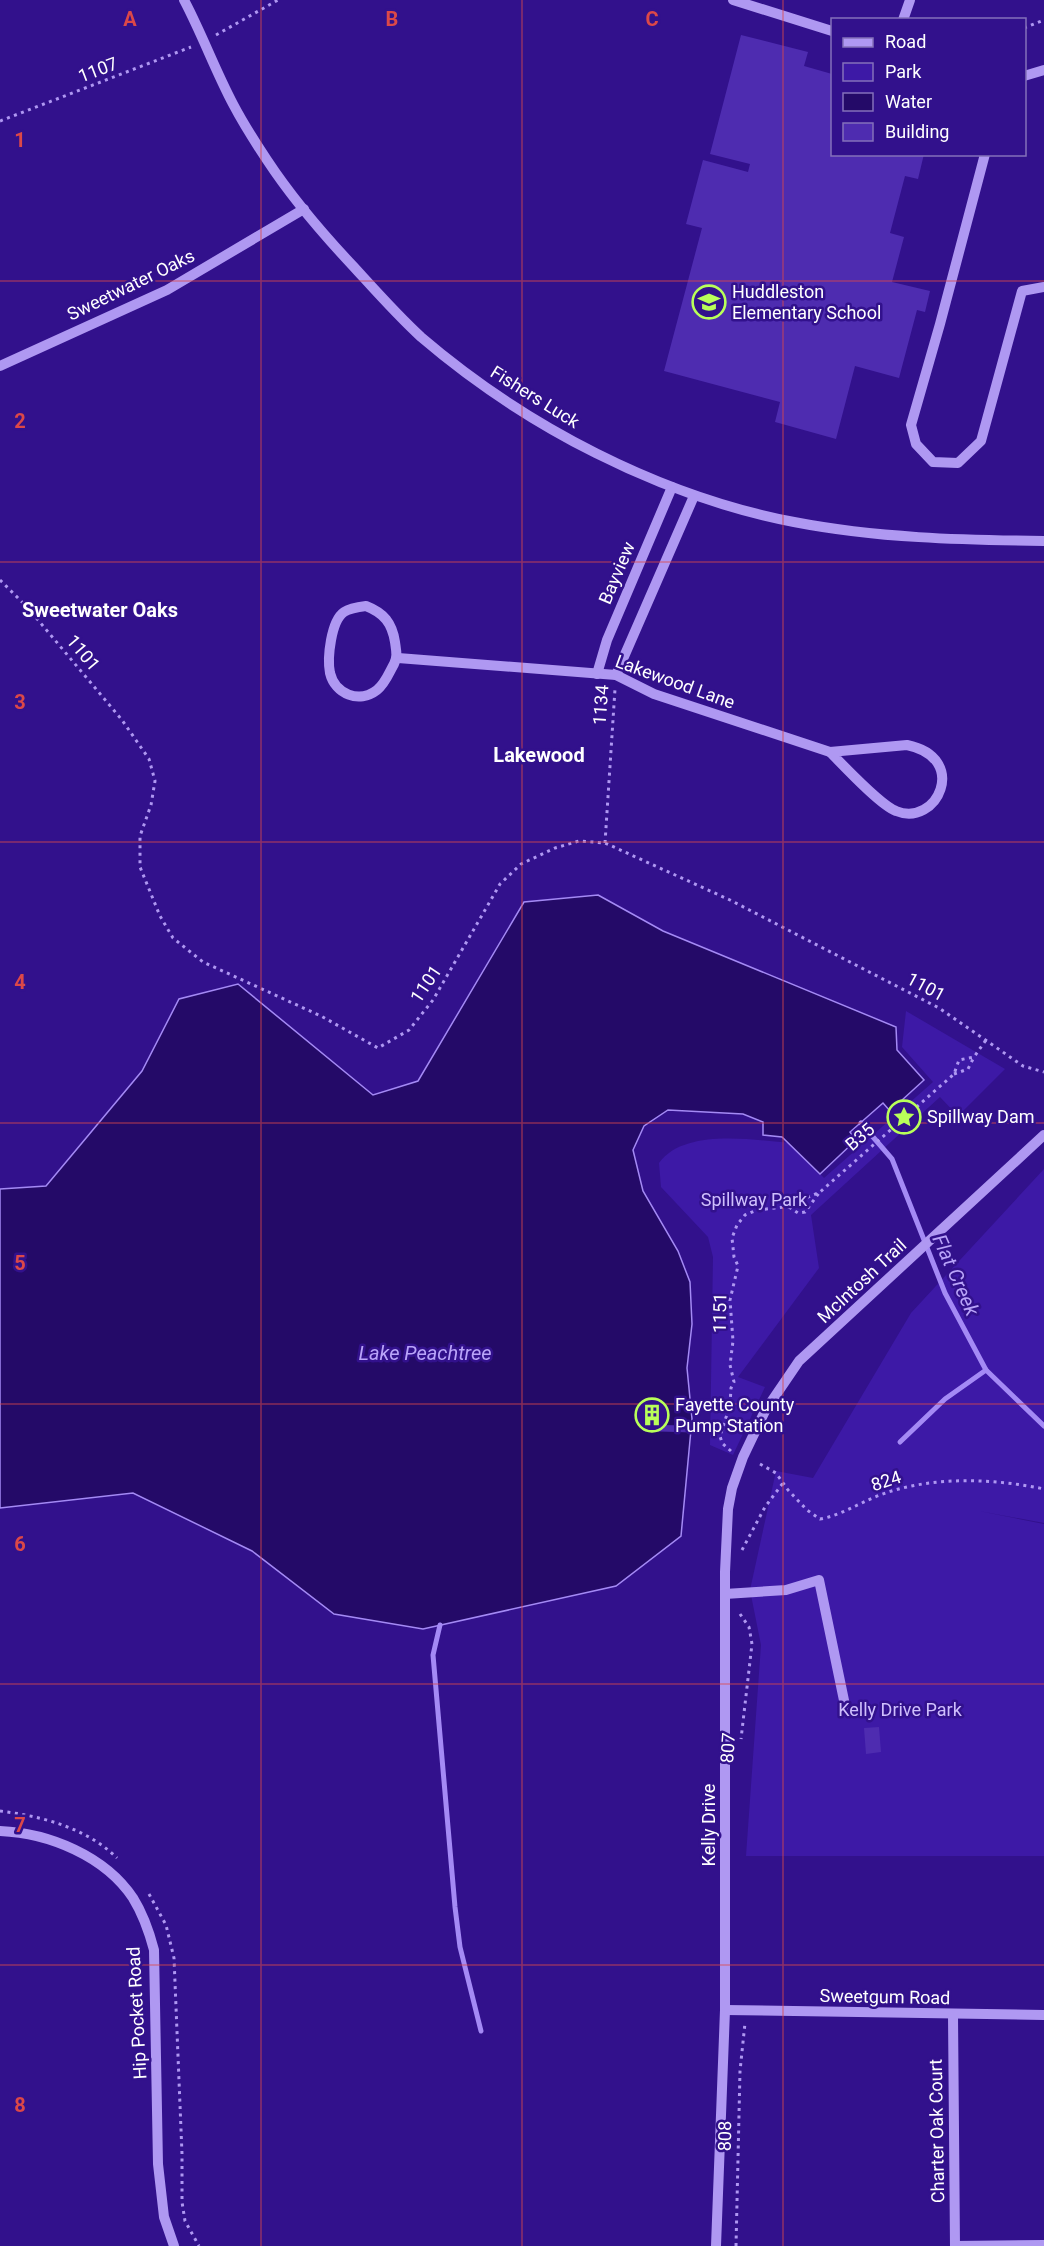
<svg xmlns="http://www.w3.org/2000/svg" width="1044" height="2246" font-family="Roboto,sans-serif">
  <style>
    .green { fill: #3d19a6 }
    .water { fill: #240a68; stroke: #a48af5; stroke-width: 1.5 }
    .lines { fill: none; stroke-linecap: round; stroke-linejoin: round }
    .stream { stroke: #a48af5; stroke-width: 5 }
    .building { fill: #4e2cb0 }
    .path { stroke: #af98f2; stroke-width: 3; stroke-dasharray: 3 4.5; stroke-linecap: butt }
    .minor { stroke: #af98f2; stroke-width: 10 }
    .grid { fill: none; stroke: #dc4848; stroke-width: 1.5; stroke-opacity: 0.55 }
    .labels { text-anchor: middle; stroke-width: 5; stroke-linejoin: round; paint-order: stroke }
    .street-label { font-size: 18px; fill: #fff; stroke: #32118c }
    .poi-label { font-size: 18px; fill: #fff; stroke: #32118c; text-anchor: start }
    .park-label { font-size: 18px; fill: #cfbffd; stroke: #32118c }
    .neighbourhood-label { font-size: 20px; font-weight: bold; fill: #fff; stroke: #32118c }
    .water-label { font-size: 20px; font-style: italic; fill: #b9a4f9; stroke: #32118c }
    .grid-label { font-size: 20px; text-anchor: middle; font-weight: bold; fill: #dc4848; stroke: #32118c; stroke-width: 5; stroke-linejoin: round; paint-order: stroke }
  </style>
  <rect width="100%" height="100%" fill="#32118c"/>
  <g class="green">
    <path d="M906,1011L1005,1069L958,1116L940,1097L811,1215L819,1268L738,1377L765,1387L733,1455L710,1445L713,1257L708,1237L661,1187L659,1163C685,1128 751,1140 791,1143L824,1178L933,1082L902,1047Z"/>
    <path d="M1044,1169V1523L979,1511L1044,1524V1856H746L761,1645L750,1590L776,1471L813,1478L911,1313Z"/>
  </g>
  <path class="water" d="M598,895L663,931L896,1027L897,1050L924,1080L890,1111L883,1103L850,1132L856,1140L820,1174L782,1137L763,1135V1122L743,1114L668,1110L644,1126L633,1150L643,1191L678,1251L690,1282L692,1324L687,1368L692,1419L681,1536L616,1586L423,1629L334,1614L252,1551L133,1493L0,1508V1189L46,1186L142,1071L179,999L238,984L373,1095L418,1081L524,902Z"/>
  <g class="lines">
    <g class="stream">
      <path d="M861,1123L892,1159L945,1293L986,1370L1044,1426"/>
      <path d="M900,1442L945,1399L986,1370"/>
      <path d="M440,1625L433,1655L455,1907L460,1947L481,2031"/>
    </g>
  </g>
  <g class="building">
    <path d="M741,35L808,52L804,66L832,74V154H924L918,179L905,176L890,233L904,237L892,282L930,291L925,312L917,310L899,378L855,366L836,439L775,422L780,402L664,371L702,228L686,224L703,160L748,172L750,164L710,154Z"/>
    <path d="M644,1405L661,1406V1425L710,1426V1433L643,1431Z"/>
    <path d="M879,1727L881,1752L866,1754L864,1728Z"/>
  </g>
  <g class="lines">
    <g class="path">
      <path d="M1024,28L1044,20"/>
      <path d="M216,35L278,0"/>
      <path d="M0,121L191,47"/>
      <path d="M0,580L28,608L122,720L149,759L155,781L151,805L140,836V867L160,916L173,938L203,962L321,1016L378,1048L409,1030L433,1000L500,884L521,864L555,848L579,841L605,843L730,900L939,1008L1023,1066L1044,1072"/>
      <path d="M605,843L615,689"/>
      <path d="M954,1074L968,1069L974,1057"/>
      <path d="M789,1207L798,1213L805,1212L819,1193"/>
      <path d="M731,1451L722,1443L720,1436L730,1405L731,1388L734,1382L730,1365L733,1341L730,1300L738,1266L734,1257L732,1238L737,1225L745,1215L757,1210L794,1206C800,1199 812,1196 820,1192L954,1074L959,1060L974,1057L986,1040"/>
      <path d="M760,1464L776,1473L788,1490L807,1510L820,1519C842,1515 859,1503 880,1495C930,1476 992,1478 1044,1489"/>
      <path d="M742,1550L765,1507L783,1483"/>
      <path d="M740,1614L749,1627L752,1644L741,1739"/>
      <path d="M0,1811C41,1816 87,1828 117,1858"/>
      <path d="M149,1894L166,1925L174,1958L182,2154V2202L185,2221L199,2246"/>
      <path d="M736,2246L740,2071L745,2023"/>
    </g>
    <g class="minor">
      <path d="M184,0C202,34 215,70 233,104C243,123 255,142 267,160C292,198 322,233 353,266C375,290 397,315 421,337C525,426 659,496 794,522C877,538 960,540 1044,541"/>
      <path d="M733,0L832,31"/>
      <path d="M903,20L910,0"/>
      <path d="M1024,76L1044,70"/>
      <path d="M985,154L940,324L911,425L916,444L933,462L958,463L981,441L1022,291L1044,287"/>
      <path d="M0,366L167,290L304,209"/>
      <path d="M366,606C384,613 392,623 395,642C396,650 398,656 394,664C389,673 385,684 377,690C359,704 335,694 330,673C327,658 331,621 344,612C350,608 358,607 366,606Z"/>
      <path d="M398,658L616,675L654,694L830,752"/>
      <path d="M597,674L607,640L672,487"/>
      <path d="M616,675L694,496"/>
      <path d="M907,745C970,758 937,828 896,811C880,805 844,766 830,752Z"/>
      <path d="M725,1594L786,1590L819,1580L846,1710"/>
      <path d="M0,1831C49,1833 105,1856 133,1898C143,1914 149,1931 154,1950L158,2164L164,2217L174,2246"/>
      <path d="M725,2010L1044,2015"/>
      <path d="M953,2015L955,2246"/>
      <path d="M716,2246L725,2010V1572L728,1509L732,1488L743,1457L765,1411L799,1361L1044,1135"/>
      <path d="M955,2246L1044,2245"/>
    </g>
  </g>
  <path class="grid" d="M261,0V2246M522,0V2246M783,0V2246M0,281H1044M0,562H1044M0,842H1044M0,1123H1044M0,1404H1044M0,1684H1044M0,1965H1044"/>
  <defs>
    <g id="school-ring" transform="scale(1.725)"><circle r="9.5" fill="#32118c" stroke="#b9ff59" stroke-width="1.5"/><path d="M0-5L7-2L0 1L-7-2ZM-4 1L0 2.5L4 1V4Q0 6-4 4Z" fill="#b9ff59"/></g>
    <g id="sight-ring" transform="scale(1.725)"><circle r="9.5" fill="#32118c" stroke="#b9ff59" stroke-width="1.5"/><path d="M0-6L1.8-2.2L6-1.7L2.9 1.2L3.7 5.4L0 3.3L-3.7 5.4L-2.9 1.2L-6-1.7L-1.8-2.2Z" fill="#b9ff59"/></g>
    <g id="building-ring" transform="scale(1.725)"><circle r="9.5" fill="#32118c" stroke="#b9ff59" stroke-width="1.5"/><path d="M-4-6H4V6H1V3H-1V6H-4ZM-2.5-4.3h1.7v1.8h-1.7ZM.8-4.3h1.7v1.8H.8ZM-2.5-1h1.7V.8h-1.7ZM.8-1h1.7V.8H.8Z" fill="#b9ff59"/></g>
  </defs>
  <g fill-rule="evenodd">
    <use href="#school-ring" x="709" y="302"/>
    <use href="#sight-ring" x="904" y="1117"/>
    <use href="#building-ring" x="652" y="1415"/>
  </g>
  <g class="labels">
    <g class="street-label">
      <text transform="translate(98 70) rotate(-21)" y="6">1107</text>
      <text transform="translate(131 285) rotate(-26)" y="6">Sweetwater Oaks</text>
      <text transform="translate(535 397) rotate(32)" y="6">Fishers Luck</text>
      <text transform="translate(617 573) rotate(-67)" y="6">Bayview</text>
      <text transform="translate(83 653) rotate(50)" y="6">1101</text>
      <text transform="translate(675 682) rotate(20)" y="6">Lakewood Lane</text>
      <text transform="translate(601 705) rotate(-86)" y="6">1134</text>
      <text transform="translate(426 984) rotate(-56)" y="6">1101</text>
      <text transform="translate(926 987) rotate(28)" y="6">1101</text>
      <text transform="translate(860 1137) rotate(-41)" y="6">B35</text>
      <text transform="translate(862 1281) rotate(-43)" y="6">McIntosh Trail</text>
      <text transform="translate(720 1313) rotate(-89)" y="6">1151</text>
      <text transform="translate(886 1481) rotate(-18)" y="6">824</text>
      <text transform="translate(728 1748) rotate(-86)" y="6">807</text>
      <text transform="translate(709 1825) rotate(-90)" y="6">Kelly Drive</text>
      <text transform="translate(885 1997) rotate(1)" y="6">Sweetgum Road</text>
      <text transform="translate(137 2013) rotate(-93)" y="6">Hip Pocket Road</text>
      <text transform="translate(937 2131) rotate(-91)" y="6">Charter Oak Court</text>
      <text transform="translate(725 2136) rotate(-89)" y="6">808</text>
    </g>
    <g class="poi-label">
      <text x="732" y="298">Huddleston<tspan x="732" dy="21">Elementary School</tspan></text>
      <text x="927" y="1123">Spillway Dam</text>
      <text x="675" y="1411">Fayette County<tspan x="675" dy="21">Pump Station</tspan></text>
    </g>
    <g class="park-label">
      <text x="754" y="1206">Spillway Park</text>
      <text x="900" y="1716">Kelly Drive Park</text>
    </g>
    <g class="neighbourhood-label">
      <text x="100" y="617">Sweetwater Oaks</text>
      <text x="539" y="762">Lakewood</text>
    </g>
    <g class="water-label">
      <text transform="translate(956 1275) rotate(66)" y="7">Flat Creek</text>
      <text x="425" y="1360">Lake Peachtree</text>
    </g>
  </g>
  <g class="grid-label">
    <text x="130" y="26">A</text>
    <text x="392" y="26">B</text>
    <text x="652" y="26">C</text>
    <text x="20" y="147">1</text>
    <text x="20" y="428">2</text>
    <text x="20" y="709">3</text>
    <text x="20" y="989">4</text>
    <text x="20" y="1270">5</text>
    <text x="20" y="1551">6</text>
    <text x="20" y="1832">7</text>
    <text x="20" y="2112">8</text>
  </g>
  <rect x="831" y="18" width="195" height="138" fill="#32118c" stroke="#8470ba" stroke-width="1.5"/>
  <rect x="843" y="38" width="30" height="9" fill="#af98f2" stroke="#8470ba" stroke-width="1.5"/>
  <text x="885" y="48" font-size="18" fill="#ffffff">Road</text>
  <rect x="843" y="63" width="30" height="18" fill="#3d19a6" stroke="#8470ba" stroke-width="1.5"/>
  <text x="885" y="78" font-size="18" fill="#ffffff">Park</text>
  <rect x="843" y="93" width="30" height="18" fill="#240a68" stroke="#8470ba" stroke-width="1.5"/>
  <text x="885" y="108" font-size="18" fill="#ffffff">Water</text>
  <rect x="843" y="123" width="30" height="18" fill="#4e2cb0" stroke="#8470ba" stroke-width="1.5"/>
  <text x="885" y="138" font-size="18" fill="#ffffff">Building</text>
</svg>
